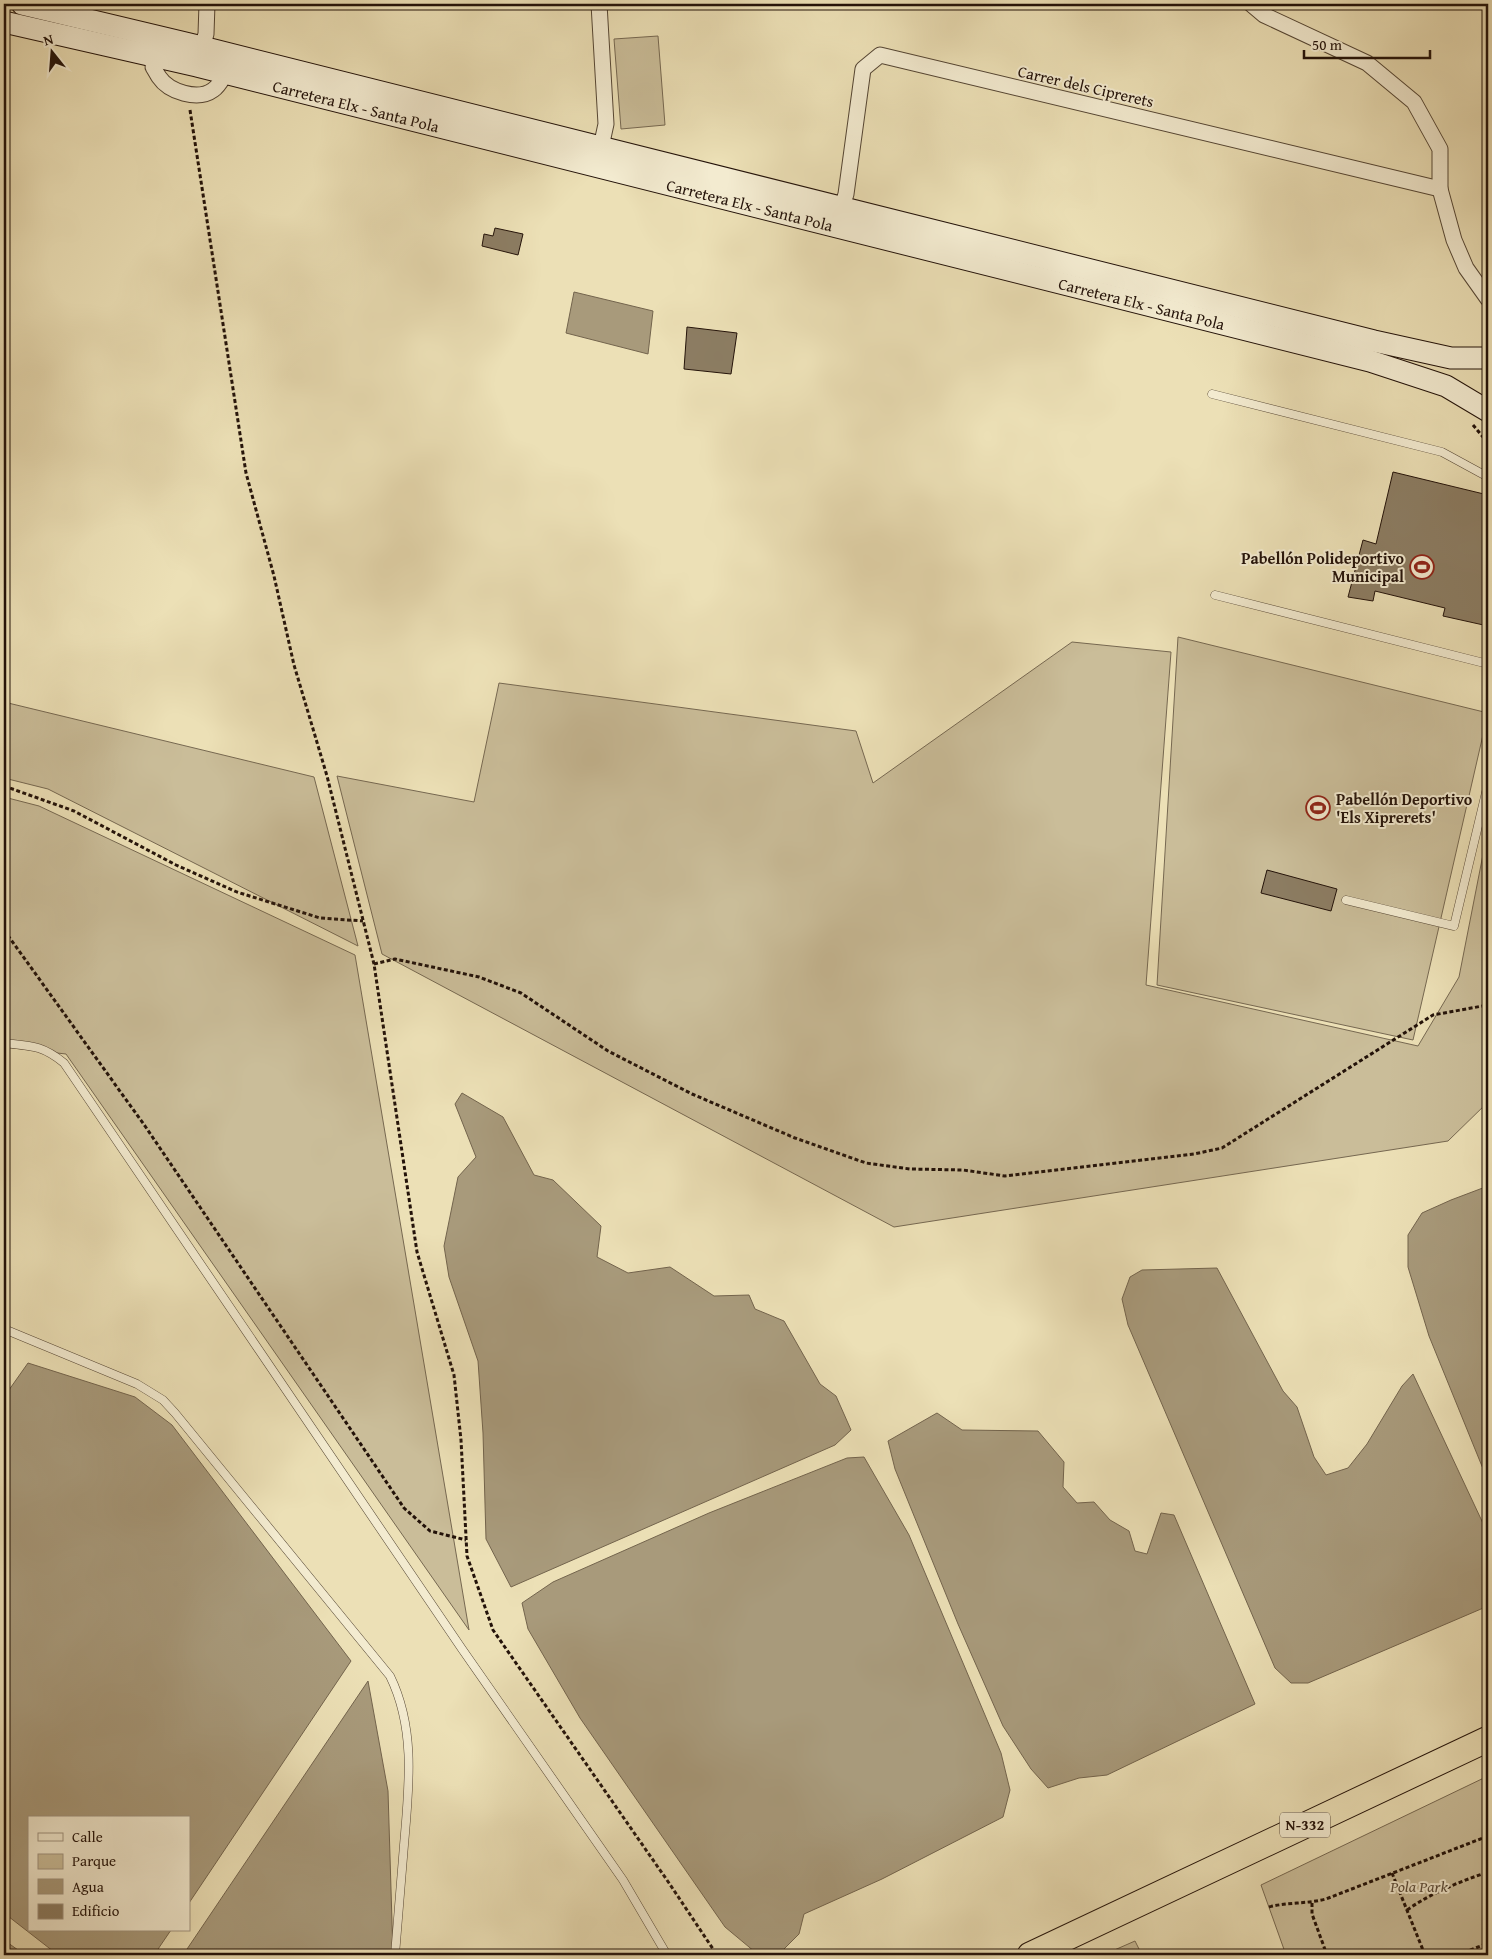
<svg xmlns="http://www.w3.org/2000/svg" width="1492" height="1959" font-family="'Gentium Book Plus',serif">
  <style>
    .green { fill: #cabd99; stroke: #766851 }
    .water { fill: #a89a7b; stroke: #73644d }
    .building { fill: #8c7d63; stroke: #231209 }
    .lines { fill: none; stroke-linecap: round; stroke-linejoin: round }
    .service-casing { stroke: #554634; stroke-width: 9 }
    .minor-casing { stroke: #554634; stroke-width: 17 }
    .secondary-casing { stroke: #231209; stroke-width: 23 }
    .trunk-casing { stroke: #231209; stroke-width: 27 }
    .path { stroke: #231209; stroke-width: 3; stroke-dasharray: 4 2.5; stroke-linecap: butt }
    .service { stroke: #f3ebd0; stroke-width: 8 }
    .minor { stroke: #f3ebd0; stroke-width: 15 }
    .secondary { stroke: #f3ebd0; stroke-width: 21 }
    .trunk { stroke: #ece0b6; stroke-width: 25 }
    .labels { text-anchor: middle; stroke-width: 4; stroke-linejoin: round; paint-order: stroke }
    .shield { fill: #f3ebd0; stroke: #615345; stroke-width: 1 }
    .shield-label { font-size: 15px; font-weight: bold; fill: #231209 }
    .street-label { font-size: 16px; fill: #231209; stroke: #f3ebd0 }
    .poi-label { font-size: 16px; font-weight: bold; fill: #231209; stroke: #f3ebd0; text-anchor: end }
    .park-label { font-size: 16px; font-style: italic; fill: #5d4e3b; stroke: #f3ebd0 }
  </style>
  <rect width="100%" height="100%" fill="#ece0b6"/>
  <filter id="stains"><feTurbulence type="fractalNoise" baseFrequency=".004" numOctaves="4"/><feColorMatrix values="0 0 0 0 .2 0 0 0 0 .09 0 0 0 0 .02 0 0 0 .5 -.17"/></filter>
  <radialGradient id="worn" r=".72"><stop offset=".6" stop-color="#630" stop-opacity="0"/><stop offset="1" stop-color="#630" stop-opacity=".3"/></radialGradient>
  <g class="green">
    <path d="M658,36L665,125L621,129L614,39Z"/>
    <path d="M1178,637L1488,713L1413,1040L1157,985Z"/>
    <path d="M1072,642L1171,652L1146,985L1418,1046L1459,977L1488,829V1102L1448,1141L894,1227L382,954L337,776L474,802L499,683L856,731L873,783Z"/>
    <path d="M4,702L314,777L358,946L48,789L4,778Z"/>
    <path d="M4,797L39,806L355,955L469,1630L66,1054L4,1047Z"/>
    <path d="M1488,1776V1955H1286L1261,1885Z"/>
    <path d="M1135,1941L1142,1955H1103Z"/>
  </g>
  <g class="water">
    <path d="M574,292L653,311L648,354L566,333Z"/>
    <path d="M462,1093L503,1117L534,1175L553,1180L601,1226L597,1257L628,1273L670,1267L714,1296L749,1295L755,1309L784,1321L820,1384L836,1396L851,1430L835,1445L511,1587L486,1539L483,1433L478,1361L449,1277L444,1246L458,1177L476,1157L455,1104Z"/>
    <path d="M1488,1186V1481L1429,1336L1408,1267V1235L1422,1213L1451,1200Z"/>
    <path d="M1217,1268L1283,1391L1297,1407L1314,1457L1326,1475L1348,1468L1367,1444L1402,1386L1413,1374L1488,1534V1606L1308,1683H1291L1275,1668L1128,1325L1122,1299L1130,1277L1142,1270Z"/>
    <path d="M28,1363L135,1397L172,1425L351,1661L189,1903V1818H29V1930H171L154,1955H58L4,1913V1397Z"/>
    <path d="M937,1413L962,1430L1038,1431L1064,1462L1063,1487L1077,1503L1094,1502L1110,1520L1129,1531L1135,1551L1147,1554L1161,1513L1174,1515L1255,1704L1107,1775L1079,1778L1048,1788L1031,1769L1003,1726L958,1624L895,1469L888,1441Z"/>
    <path d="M864,1457L909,1535L1001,1753L1010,1790L1003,1817L882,1879L804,1914L799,1934L782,1951L755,1952L725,1927L580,1718L528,1629L522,1603L553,1582L709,1513L847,1458Z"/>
    <path d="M368,1681L388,1791L393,1955H183Z"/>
    <path d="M4,1940L25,1955H4Z"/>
  </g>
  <g class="building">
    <path d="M495,228L523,234L518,255L482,246L484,234L493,236Z"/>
    <path d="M687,327L737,333L731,374L684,369Z"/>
    <path d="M1393,472L1488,495V626L1443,616L1445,608L1375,591L1373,601L1348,597L1363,540L1376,544Z"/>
    <path d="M1267,870L1337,889L1331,911L1261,893Z"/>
  </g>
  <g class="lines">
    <g class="service-casing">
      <g id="service">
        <path d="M1212,394L1442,452L1488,477"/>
        <path d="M1215,595L1488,664"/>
        <path d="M1346,900L1454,926L1488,784"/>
        <path d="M4,1043C31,1046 42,1045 64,1063L462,1649L623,1880L667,1955"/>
        <path d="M4,1329L137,1384L163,1400L175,1413L390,1676C416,1729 409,1787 404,1845C401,1882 398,1918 395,1955"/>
      </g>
    </g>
    <g class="minor-casing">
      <g id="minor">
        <path d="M599,4L606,124L601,147"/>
        <path d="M1251,4L1264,15L1367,63L1414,102L1440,149V189L1454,240L1466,268L1488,299"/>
        <path d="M202,47L206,34L207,4"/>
        <path d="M153,67C155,70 157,74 159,77C169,92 198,101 213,90C219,86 222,79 225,74"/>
        <path d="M842,207L846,194L863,69L880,55L1440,189"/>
      </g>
    </g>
    <g class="secondary-casing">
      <g id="secondary">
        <path d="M22,4L202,47L1374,341L1451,358H1488"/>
        <path id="s1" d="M4,22L197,66L1370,361L1446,386L1488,411"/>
      </g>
    </g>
    <g class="trunk-casing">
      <path id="trunk" d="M1030,1955L1488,1739"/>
    </g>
    <g class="path">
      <path d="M190,110L246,473L274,576L294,665L327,776L374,964L417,1252L454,1375L461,1440L467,1556L493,1630L669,1883L717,1955"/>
      <path d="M1473,425L1488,443"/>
      <path d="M4,786L74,811L176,865L237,892L320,918L363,921"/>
      <path d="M4,930L145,1126L404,1508L430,1531L466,1540"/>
      <path d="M374,964L395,959L479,977L521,993L608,1051L692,1094L795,1138L866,1163L910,1169L963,1170L1005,1176L1194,1154L1222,1148L1433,1015L1488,1005"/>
      <path d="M1392,1873L1425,1955"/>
      <path d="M1312,1903V1914L1327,1955"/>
      <path d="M1269,1907C1288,1902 1307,1904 1326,1899L1488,1836"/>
      <path d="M1407,1910C1433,1892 1459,1882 1488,1872"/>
      <path d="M1458,1955L1488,1943"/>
    </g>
    <use href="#service" class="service"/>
    <use href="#minor" class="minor"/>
    <use href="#secondary" class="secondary"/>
    <use href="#trunk" class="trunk"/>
  </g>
  <defs>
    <g id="stadium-ring" transform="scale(1.25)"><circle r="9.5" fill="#f3ebd0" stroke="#8f2418" stroke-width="1.5"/><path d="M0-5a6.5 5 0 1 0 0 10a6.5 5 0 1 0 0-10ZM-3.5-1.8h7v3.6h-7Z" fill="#8f2418"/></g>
  </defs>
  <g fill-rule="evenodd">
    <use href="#stadium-ring" x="1422" y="567"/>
    <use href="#stadium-ring" x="1318" y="808"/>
  </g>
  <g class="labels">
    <rect class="shield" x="1280" y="1812.5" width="50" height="25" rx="4"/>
    <g class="shield-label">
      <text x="1305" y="1830">N-332</text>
    </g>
    <g class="street-label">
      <text transform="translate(1086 86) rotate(13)" y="6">Carrer dels Ciprerets</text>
      <text dy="6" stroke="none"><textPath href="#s1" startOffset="362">Carretera Elx - Santa Pola</textPath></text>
      <text dy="6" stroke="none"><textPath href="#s1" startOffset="768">Carretera Elx - Santa Pola</textPath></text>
      <text dy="6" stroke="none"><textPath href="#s1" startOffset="1172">Carretera Elx - Santa Pola</textPath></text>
    </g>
    <g class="poi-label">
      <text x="1404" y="564">Pabellón Polideportivo<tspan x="1404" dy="18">Municipal</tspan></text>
      <text x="1336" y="805" text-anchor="start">Pabellón Deportivo<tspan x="1336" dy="18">'Els Xiprerets'</tspan></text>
    </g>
    <g class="park-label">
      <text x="1419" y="1892">Pola Park</text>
    </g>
  </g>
  <rect width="1492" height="1959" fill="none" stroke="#ece0b6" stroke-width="20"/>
  <rect x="5" y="5" width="1482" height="1949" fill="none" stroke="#231209" stroke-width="2.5"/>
  <rect x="10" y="10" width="1472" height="1939" fill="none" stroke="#231209"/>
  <rect x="28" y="1816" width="162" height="115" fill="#f3ebd0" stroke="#a09480"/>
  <rect x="38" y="1833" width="25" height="8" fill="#f3ebd0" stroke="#a09480"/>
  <text x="72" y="1842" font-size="15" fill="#231209">Calle</text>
  <rect x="38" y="1854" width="25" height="15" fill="#cabd99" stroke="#a09480"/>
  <text x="72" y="1866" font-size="15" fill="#231209">Parque</text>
  <rect x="38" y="1879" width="25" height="15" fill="#a89a7b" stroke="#a09480"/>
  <text x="72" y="1892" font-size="15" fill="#231209">Agua</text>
  <rect x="38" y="1904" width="25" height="15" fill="#8c7d63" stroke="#a09480"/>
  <text x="72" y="1916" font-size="15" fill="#231209">Edificio</text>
  <g transform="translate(52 52) rotate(343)" stroke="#f3ebd0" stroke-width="4" paint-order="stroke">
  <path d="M0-4L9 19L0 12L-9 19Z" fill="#231209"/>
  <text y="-8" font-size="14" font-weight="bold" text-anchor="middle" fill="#231209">N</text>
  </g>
  <path d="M1304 50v8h126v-8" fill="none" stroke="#231209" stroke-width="2.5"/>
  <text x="1312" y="50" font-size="15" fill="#231209" stroke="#f3ebd0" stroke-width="4" paint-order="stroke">50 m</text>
  <rect width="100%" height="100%" filter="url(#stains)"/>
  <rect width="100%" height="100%" fill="url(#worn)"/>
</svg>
